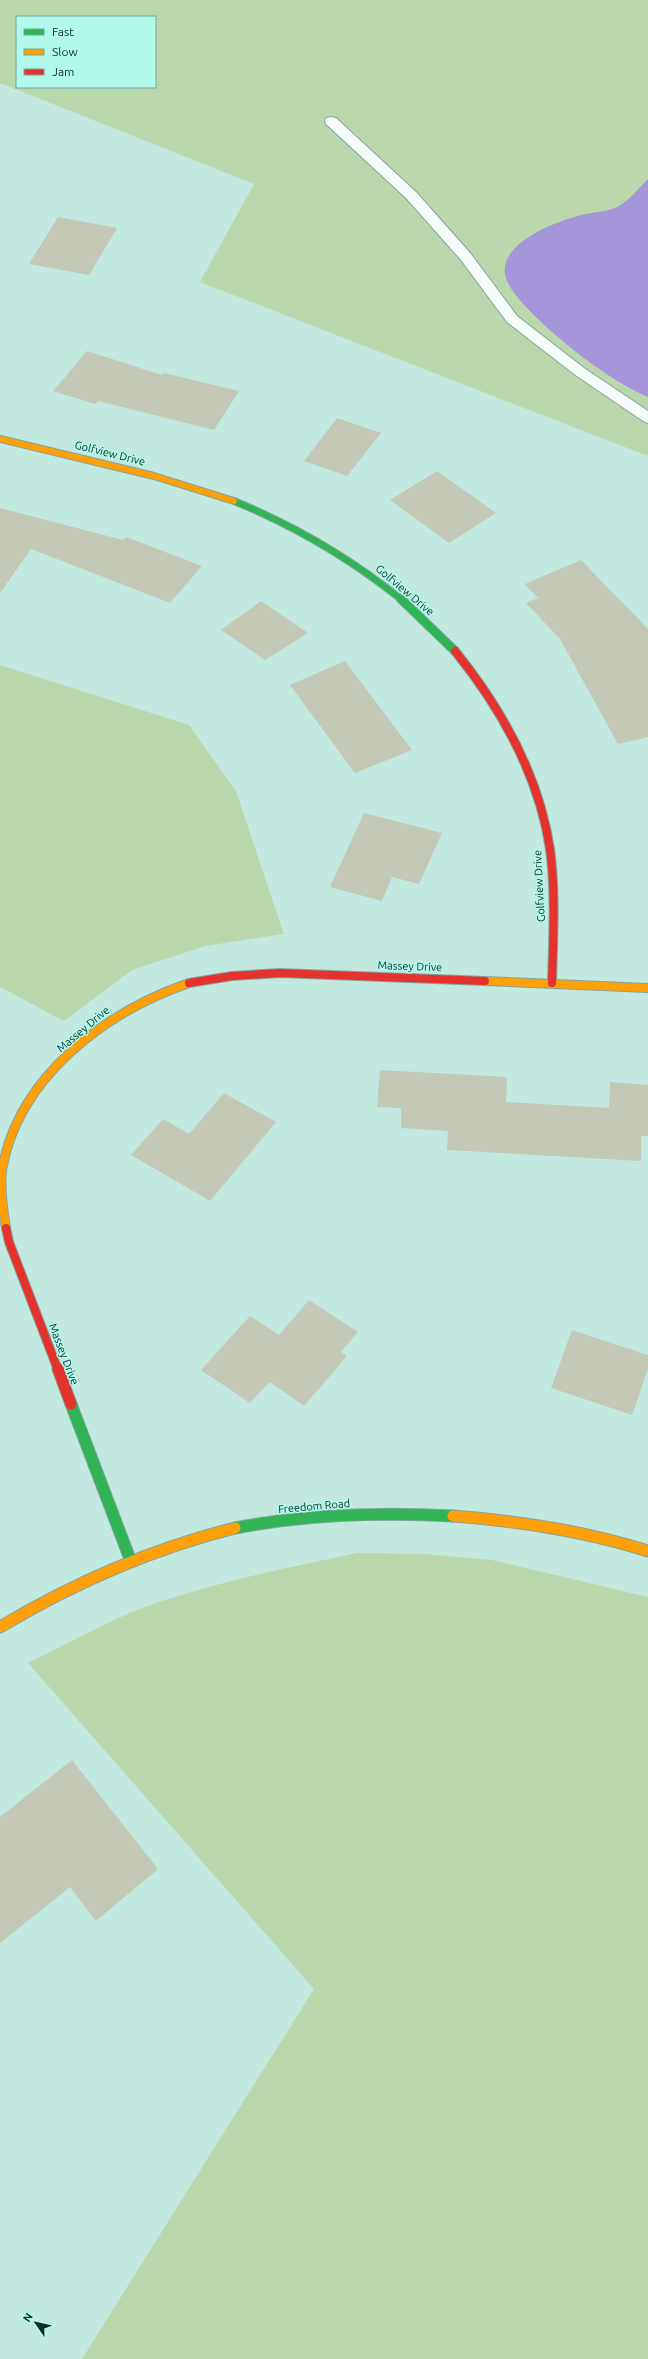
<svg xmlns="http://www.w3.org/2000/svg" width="648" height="2359" font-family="Ubuntu,sans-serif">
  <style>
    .green { fill: #bbd7ac; fill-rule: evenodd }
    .water { fill: #a596d9 }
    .building { fill: #c4c8b7 }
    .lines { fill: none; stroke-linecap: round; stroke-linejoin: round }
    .lane-casing { stroke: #84a49d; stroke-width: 2 }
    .fast-far2-casing { stroke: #84a49d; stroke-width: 8 }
    .fast-far1-casing { stroke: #84a49d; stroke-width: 10 }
    .fast-casing { stroke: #84a49d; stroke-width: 13 }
    .slow-far2-casing { stroke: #84a49d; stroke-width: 8 }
    .slow-far1-casing { stroke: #84a49d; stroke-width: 10 }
    .slow-casing { stroke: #84a49d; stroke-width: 13 }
    .jam-far1-casing { stroke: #84a49d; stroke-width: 10 }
    .jam-casing { stroke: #84a49d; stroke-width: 13 }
    .lane { fill: #f6fcfa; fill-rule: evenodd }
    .fast-far2 { stroke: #30b455; stroke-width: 6 }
    .fast-far1 { stroke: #30b455; stroke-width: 8 }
    .fast { stroke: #30b455; stroke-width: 11 }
    .slow-far2 { stroke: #ff9f0a; stroke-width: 6 }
    .slow-far1 { stroke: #ff9f0a; stroke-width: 8 }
    .slow { stroke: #ff9f0a; stroke-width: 11 }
    .jam-far1 { stroke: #e5322d; stroke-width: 8 }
    .jam { stroke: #e5322d; stroke-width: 11 }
    .labels { text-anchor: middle; stroke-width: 3; stroke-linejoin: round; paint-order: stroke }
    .street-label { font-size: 11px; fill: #112f29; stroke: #b1f9ea }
  </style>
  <rect width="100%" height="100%" fill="#c1e9e0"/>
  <g class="green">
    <path d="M0,0H648V456L200,282L254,184L0,83ZM17,17H155V87H17Z"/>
    <path d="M0,665L189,725L236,791L284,934L205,946L132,970L64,1021L0,987Z"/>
    <path d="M357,1553L425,1554L492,1560L648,1597V2359H82L314,1989L28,1663C72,1641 116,1616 162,1601C226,1580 291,1567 357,1553Z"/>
  </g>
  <path class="water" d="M648,179V397C608,380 558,340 528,309C520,301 507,286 505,274C500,242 558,221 581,215C593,212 606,212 617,207C629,201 639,188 648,179Z"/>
  <g class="building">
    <path d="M58,217L117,228L89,275L29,264Z"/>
    <path d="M87,351L162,375L164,373L239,391L214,430L98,401L95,404L53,391Z"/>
    <path d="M337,418L381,433L347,476L304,461Z"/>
    <path d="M437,471L496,513L449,543L390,500Z"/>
    <path d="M0,508L123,540L126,537L202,566L170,603L31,549L0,593Z"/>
    <path d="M581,560L648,629V737L618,744L560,639L526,603L538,598L525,584Z"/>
    <path d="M261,601L308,633L265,660L221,630Z"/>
    <path d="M345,661L412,750L355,773L290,685Z"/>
    <path d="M364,813L442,833L419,884L392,877L382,901L330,887Z"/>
    <path d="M380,1070L507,1077L506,1102L609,1108L610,1082L648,1085V1136H641V1161L447,1150L448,1131L401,1128V1108L377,1107Z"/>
    <path d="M224,1093L276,1122L210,1201L131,1155L163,1119L189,1134Z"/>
    <path d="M309,1300L358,1332L341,1352L347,1356L304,1406L270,1382L250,1403L201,1370L250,1316L279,1335Z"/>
    <path d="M572,1330L648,1355V1369L632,1415L551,1388Z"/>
    <path d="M72,1760L158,1869L96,1921L70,1887L0,1943V1817Z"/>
  </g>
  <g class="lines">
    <g class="lane-casing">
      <path id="lane" d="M331,117L336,118L416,192L471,254L517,316L584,368L648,411V423L643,421L574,374L507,322L461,260L406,198L326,124L325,121L326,118Z"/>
    </g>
    <g class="fast-far2-casing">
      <path id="fast-far2" d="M234,501C295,526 350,558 402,600"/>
    </g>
    <g class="fast-far1-casing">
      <path id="fast-far1" d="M401,599L455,651"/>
    </g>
    <g class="fast-casing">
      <g id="fast">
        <path d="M71,1404L130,1559"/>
        <path d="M235,1528C308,1514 379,1512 453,1516"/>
      </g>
    </g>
    <g class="slow-far2-casing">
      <path id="slow-far2" d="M0,439L154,476L234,501"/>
    </g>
    <g class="slow-far1-casing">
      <g id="slow-far1">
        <path d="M485,981L648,988"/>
        <path d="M6,1228C3,1210 0,1189 2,1170C18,1077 105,1012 189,983"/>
      </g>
    </g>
    <g class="slow-casing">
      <g id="slow">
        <path d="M453,1516C520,1521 584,1531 648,1551"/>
        <path d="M0,1627C74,1583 151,1549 235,1528"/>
      </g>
    </g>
    <g class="jam-far1-casing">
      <g id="jam-far1">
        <path d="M455,651C501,708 539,776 550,849C556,893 553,939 552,983"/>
        <path d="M189,983L232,976L280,973L485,981"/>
        <path d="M6,1228L9,1242L58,1370"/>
      </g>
    </g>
    <g class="jam-casing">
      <path id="jam" d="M58,1369L71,1404"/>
    </g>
    <use href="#lane" class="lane"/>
    <use href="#fast-far2" class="fast-far2"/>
    <use href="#fast-far1" class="fast-far1"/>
    <use href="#fast" class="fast"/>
    <use href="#slow-far2" class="slow-far2"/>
    <use href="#slow-far1" class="slow-far1"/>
    <use href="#slow" class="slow"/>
    <use href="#jam-far1" class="jam-far1"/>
    <use href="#jam" class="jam"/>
  </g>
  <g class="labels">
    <g class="street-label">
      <text transform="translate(110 453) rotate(14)" y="4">Golfview Drive</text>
      <text transform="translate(405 590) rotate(40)" y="4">Golfview Drive</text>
      <text transform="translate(539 886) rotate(-93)" y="4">Golfview Drive</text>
      <text transform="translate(410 966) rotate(2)" y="4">Massey Drive</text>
      <text transform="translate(83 1029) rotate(-40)" y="4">Massey Drive</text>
      <text transform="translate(64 1354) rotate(69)" y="4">Massey Drive</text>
      <text transform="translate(314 1506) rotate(-5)" y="4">Freedom Road</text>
    </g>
  </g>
  <rect x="16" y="16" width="140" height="72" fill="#b1f9ea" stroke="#71a89d"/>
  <rect x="24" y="29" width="20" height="6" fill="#30b455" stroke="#71a89d"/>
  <text x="52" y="36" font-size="12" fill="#112f29">Fast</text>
  <rect x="24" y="49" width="20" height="6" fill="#ff9f0a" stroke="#71a89d"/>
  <text x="52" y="56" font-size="12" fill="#112f29">Slow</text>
  <rect x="24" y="69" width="20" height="6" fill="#e5322d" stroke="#71a89d"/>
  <text x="52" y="76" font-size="12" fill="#112f29">Jam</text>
  <g transform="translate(36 2323) rotate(304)" stroke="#b1f9ea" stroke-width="3" paint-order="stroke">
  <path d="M0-3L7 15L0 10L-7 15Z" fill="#112f29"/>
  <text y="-6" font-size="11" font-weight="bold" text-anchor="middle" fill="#112f29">N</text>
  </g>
</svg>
